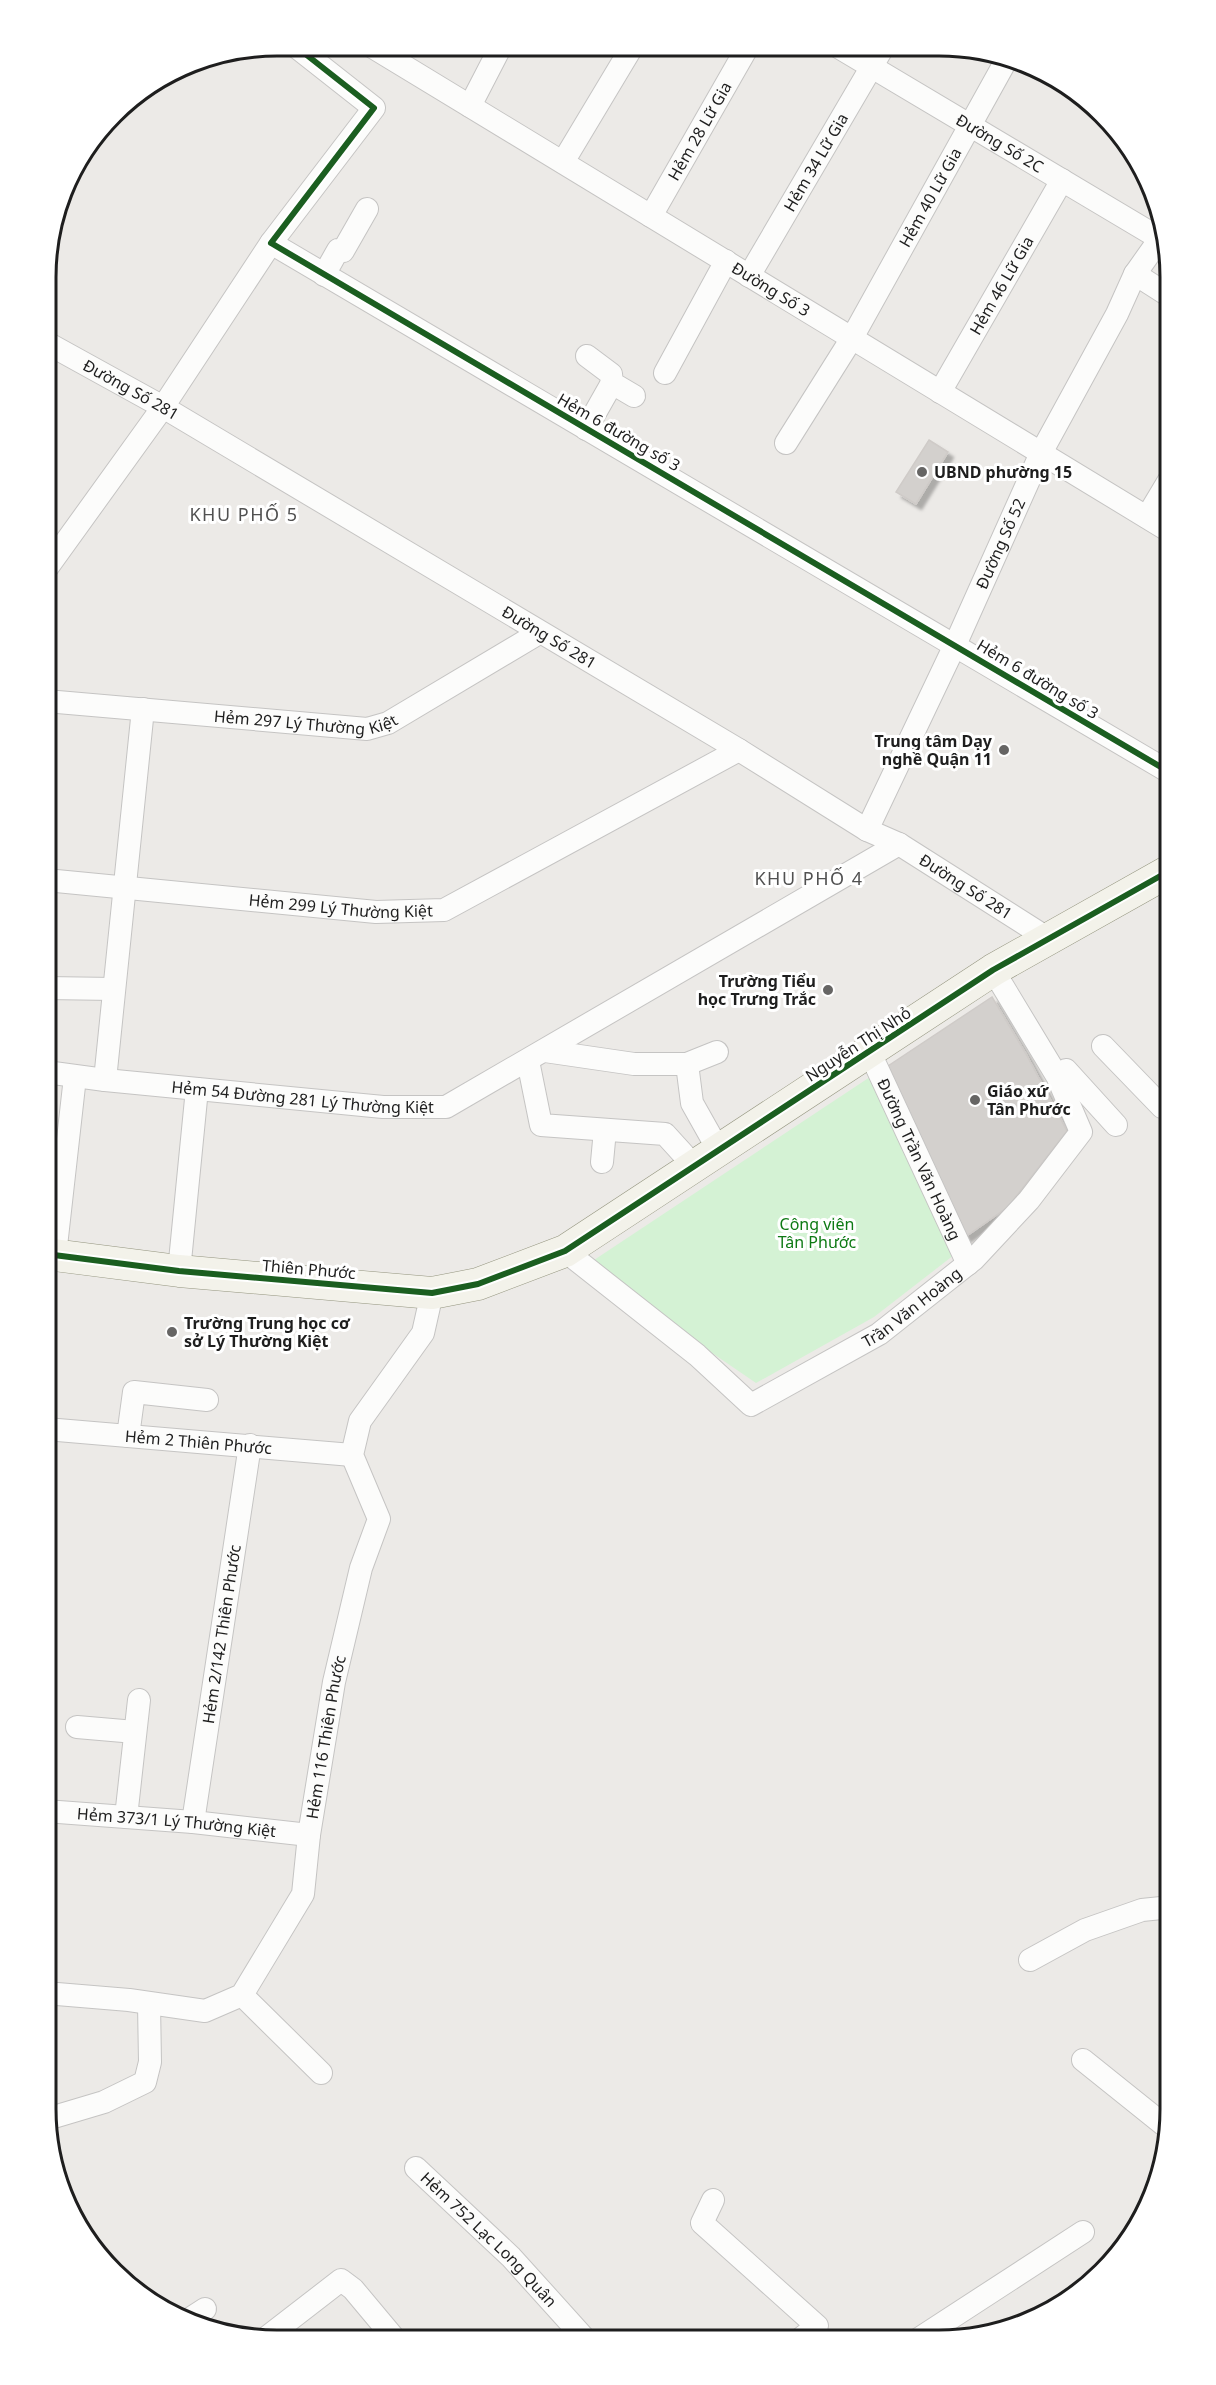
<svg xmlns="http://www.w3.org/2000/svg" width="1216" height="2385" font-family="'Noto Sans',sans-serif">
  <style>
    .park { fill: #d4f2d4 }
    .building { fill: #d3d0cd; stroke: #cfcbc8; stroke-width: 1.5; filter: url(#shadow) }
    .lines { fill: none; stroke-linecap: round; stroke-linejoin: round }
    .street-casing { stroke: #c5c4c3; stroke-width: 24 }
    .secondary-casing { stroke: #94957f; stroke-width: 33 }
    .street { stroke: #fcfcfb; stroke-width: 22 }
    .secondary { stroke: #f3f2ea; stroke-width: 32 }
    .cycleway-casing { stroke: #fff; stroke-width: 10 }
    .cycleway { stroke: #1b5e20; stroke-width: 6 }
    .poi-dot { fill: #666564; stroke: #fff; stroke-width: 2 }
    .labels { text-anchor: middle; stroke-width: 6; stroke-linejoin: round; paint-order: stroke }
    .street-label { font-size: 16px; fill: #1e1e1e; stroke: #fff }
    .poi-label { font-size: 16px; font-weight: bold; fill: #1e1e1e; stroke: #fff; text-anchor: start }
    .park-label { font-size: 16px; fill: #0e7a14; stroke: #fff }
    .neighbourhood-label { font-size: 18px; letter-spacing: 1.5px; fill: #515151; stroke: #fff }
    .rim { fill: none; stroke: #1e1e1e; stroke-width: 3 }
  </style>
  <defs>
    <filter id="shadow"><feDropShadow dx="5.5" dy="5.5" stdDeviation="1.5" flood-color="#0004"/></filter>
  </defs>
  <rect width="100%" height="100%" fill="#eceae7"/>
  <path class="park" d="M873,1075L954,1255L874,1317L756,1383L585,1266Z"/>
  <g class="building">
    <path d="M929,440L948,452L916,504L896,492Z"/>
    <path d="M992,997L1026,1054L1067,1131L1008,1207L965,1237L885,1068Z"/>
  </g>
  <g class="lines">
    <g class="street-casing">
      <g id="street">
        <path d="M294,45L374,108L271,243L1171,773"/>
        <path id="s1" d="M371,46L1171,532"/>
        <path id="s2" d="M840,48L1159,238"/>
        <path d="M470,106L501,46"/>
        <path d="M563,162L632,47"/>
        <path id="s3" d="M651,216L747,48"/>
        <path d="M1135,274L1171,297"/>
        <path d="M324,275L338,250L343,251L367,209"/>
        <path id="s4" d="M749,276L882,49"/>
        <path id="s5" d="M47,343L163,407L739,750L867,830L899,844L1047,938"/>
        <path d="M587,356L611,374L612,383L634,396"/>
        <path d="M665,373L726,261"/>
        <path id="s6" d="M940,392L1062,180"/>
        <path d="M586,429L612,383"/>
        <path id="s7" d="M786,443L852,338L1008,57"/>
        <path d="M1147,517L1171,477"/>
        <path d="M47,568L163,407L271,243"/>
        <path id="s8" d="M46,701L367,729L388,723L539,633"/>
        <path id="s9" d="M867,830L955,645L1041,453L1117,314L1135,274L1164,233"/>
        <path id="s10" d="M46,880L376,912L444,910L739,750"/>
        <path d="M46,988L114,989"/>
        <path d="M1103,1046L1162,1107"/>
        <path d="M545,1051L634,1064H687L717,1052"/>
        <path id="s11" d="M870,1053L968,1264"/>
        <path d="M528,1061L541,1125L665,1134L695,1167"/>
        <path d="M687,1064L692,1103L719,1151"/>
        <path d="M1066,1070L1116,1125"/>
        <path id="s12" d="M46,1072L105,1080L383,1107H446L899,844"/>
        <path d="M105,1080L143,709"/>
        <path d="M602,1162L605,1130"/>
        <path id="s13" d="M565,1251L697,1355L751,1405L879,1334L974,1259L1029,1200L1081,1132L1057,1076L993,970"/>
        <path d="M55,1255L75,1077"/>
        <path d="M179,1271L197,1089"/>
        <path id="s14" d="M46,1429L352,1455"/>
        <path d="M128,1436L134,1392L207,1400"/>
        <path d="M77,1727L135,1732"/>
        <path id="s15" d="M45,1811L193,1822L309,1835"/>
        <path d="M126,1817L139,1700"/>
        <path id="s16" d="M193,1822L250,1445"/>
        <path d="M1030,1960L1085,1930L1142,1910L1171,1907"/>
        <path id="s17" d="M45,1993L129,2000L205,2011L242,1995L303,1894L309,1835L334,1682L361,1568L379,1519L352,1455L360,1421L423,1333L432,1293"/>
        <path d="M242,1995L321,2073"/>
        <path d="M1083,2060L1169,2129"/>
        <path d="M47,2119L104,2102L145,2082L150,2062L149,2004"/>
        <path id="s18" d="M416,2168L511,2257L585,2339"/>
        <path d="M713,2200L702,2223L817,2326L799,2340"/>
        <path d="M188,2320L205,2309"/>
        <path d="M266,2338L341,2280L353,2289L394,2338"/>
        <path d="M917,2340L1083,2232"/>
      </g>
    </g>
    <g class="secondary-casing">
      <path id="secondary" d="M46,1254L179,1271L432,1293L478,1284L565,1251L993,970L1171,870"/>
    </g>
    <use href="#street" class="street"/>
    <use href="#secondary" class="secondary"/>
    <g class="cycleway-casing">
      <g id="cycleway">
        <path d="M294,45L374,108L271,243L1171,773"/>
        <path d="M46,1254L179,1271L432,1293L478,1284L565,1251L993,970L1171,870"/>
      </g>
    </g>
    <use href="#cycleway" class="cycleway"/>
  </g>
  <g class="poi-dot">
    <circle cx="922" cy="472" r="6"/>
    <circle cx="1004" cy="750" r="6"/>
    <circle cx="828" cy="990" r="6"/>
    <circle cx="975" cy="1100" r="6"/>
    <circle cx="172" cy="1332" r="6"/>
  </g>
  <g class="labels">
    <g class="street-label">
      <text dy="6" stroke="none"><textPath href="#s3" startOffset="98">Hẻm 28 Lữ Gia</textPath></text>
      <text dy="6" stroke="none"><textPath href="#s2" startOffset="186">Đường Số 2C</textPath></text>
      <text dy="6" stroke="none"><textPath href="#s4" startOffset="132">Hẻm 34 Lữ Gia</textPath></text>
      <text dy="6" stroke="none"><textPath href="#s7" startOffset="285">Hẻm 40 Lữ Gia</textPath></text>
      <text dy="6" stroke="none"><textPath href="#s6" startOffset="123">Hẻm 46 Lữ Gia</textPath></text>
      <text dy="6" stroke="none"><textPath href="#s1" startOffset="468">Đường Số 3</textPath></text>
      <text dy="6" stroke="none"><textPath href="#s5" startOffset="96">Đường Số 281</textPath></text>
      <text transform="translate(619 432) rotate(30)" y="6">Hẻm 6 đường số 3</text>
      <text dy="6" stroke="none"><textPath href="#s9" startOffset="316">Đường Số 52</textPath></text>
      <text dy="6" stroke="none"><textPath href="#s5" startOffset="582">Đường Số 281</textPath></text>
      <text transform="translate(1038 679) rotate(31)" y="6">Hẻm 6 đường số 3</text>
      <text dy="6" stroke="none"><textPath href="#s8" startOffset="261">Hẻm 297 Lý Thường Kiệt</textPath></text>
      <text dy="6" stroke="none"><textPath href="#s5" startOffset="1068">Đường Số 281</textPath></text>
      <text dy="6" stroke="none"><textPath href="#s10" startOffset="296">Hẻm 299 Lý Thường Kiệt</textPath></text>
      <text transform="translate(858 1044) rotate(-33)" y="6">Nguyễn Thị Nhỏ</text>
      <text dy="6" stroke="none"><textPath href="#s12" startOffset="258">Hẻm 54 Đường 281 Lý Thường Kiệt</textPath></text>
      <text dy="6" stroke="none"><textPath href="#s11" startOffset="117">Đường Trần Văn Hoàng</textPath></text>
      <text transform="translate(309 1269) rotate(5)" y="6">Thiên Phước</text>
      <text dy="6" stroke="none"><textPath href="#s13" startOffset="430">Trần Văn Hoàng</textPath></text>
      <text dy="6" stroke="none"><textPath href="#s14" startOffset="153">Hẻm 2 Thiên Phước</textPath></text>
      <text dy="6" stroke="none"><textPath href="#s16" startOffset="190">Hẻm 2/142 Thiên Phước</textPath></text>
      <text dy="6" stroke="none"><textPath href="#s17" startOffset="478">Hẻm 116 Thiên Phước</textPath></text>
      <text dy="6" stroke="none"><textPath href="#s15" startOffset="132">Hẻm 373/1 Lý Thường Kiệt</textPath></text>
      <text dy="6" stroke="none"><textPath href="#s18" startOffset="102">Hẻm 752 Lạc Long Quân</textPath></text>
    </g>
    <g class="poi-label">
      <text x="934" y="478">UBND phường 15</text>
      <text x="992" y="747" text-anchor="end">Trung tâm Dạy<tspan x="992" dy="18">nghề Quận 11</tspan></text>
      <text x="816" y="987" text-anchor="end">Trường Tiểu<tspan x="816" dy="18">học Trưng Trắc</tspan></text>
      <text x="987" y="1097">Giáo xứ<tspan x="987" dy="18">Tân Phước</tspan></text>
      <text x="184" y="1329">Trường Trung học cơ<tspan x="184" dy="18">sở Lý Thường Kiệt</tspan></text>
    </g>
    <g class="park-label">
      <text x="817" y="1230">Công viên<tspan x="817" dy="18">Tân Phước</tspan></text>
    </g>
    <g class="neighbourhood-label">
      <text x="244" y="521">KHU PHỐ 5</text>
      <text x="809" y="885">KHU PHỐ 4</text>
    </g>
  </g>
  <path d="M0 0H1216V2385H0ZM277 56H939A221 221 0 0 1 1160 277V2109A221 221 0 0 1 939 2330H277A221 221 0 0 1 56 2109V277A221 221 0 0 1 277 56Z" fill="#fff" fill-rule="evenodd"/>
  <path class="rim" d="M277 56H939A221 221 0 0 1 1160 277V2109A221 221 0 0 1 939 2330H277A221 221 0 0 1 56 2109V277A221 221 0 0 1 277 56Z"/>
</svg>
